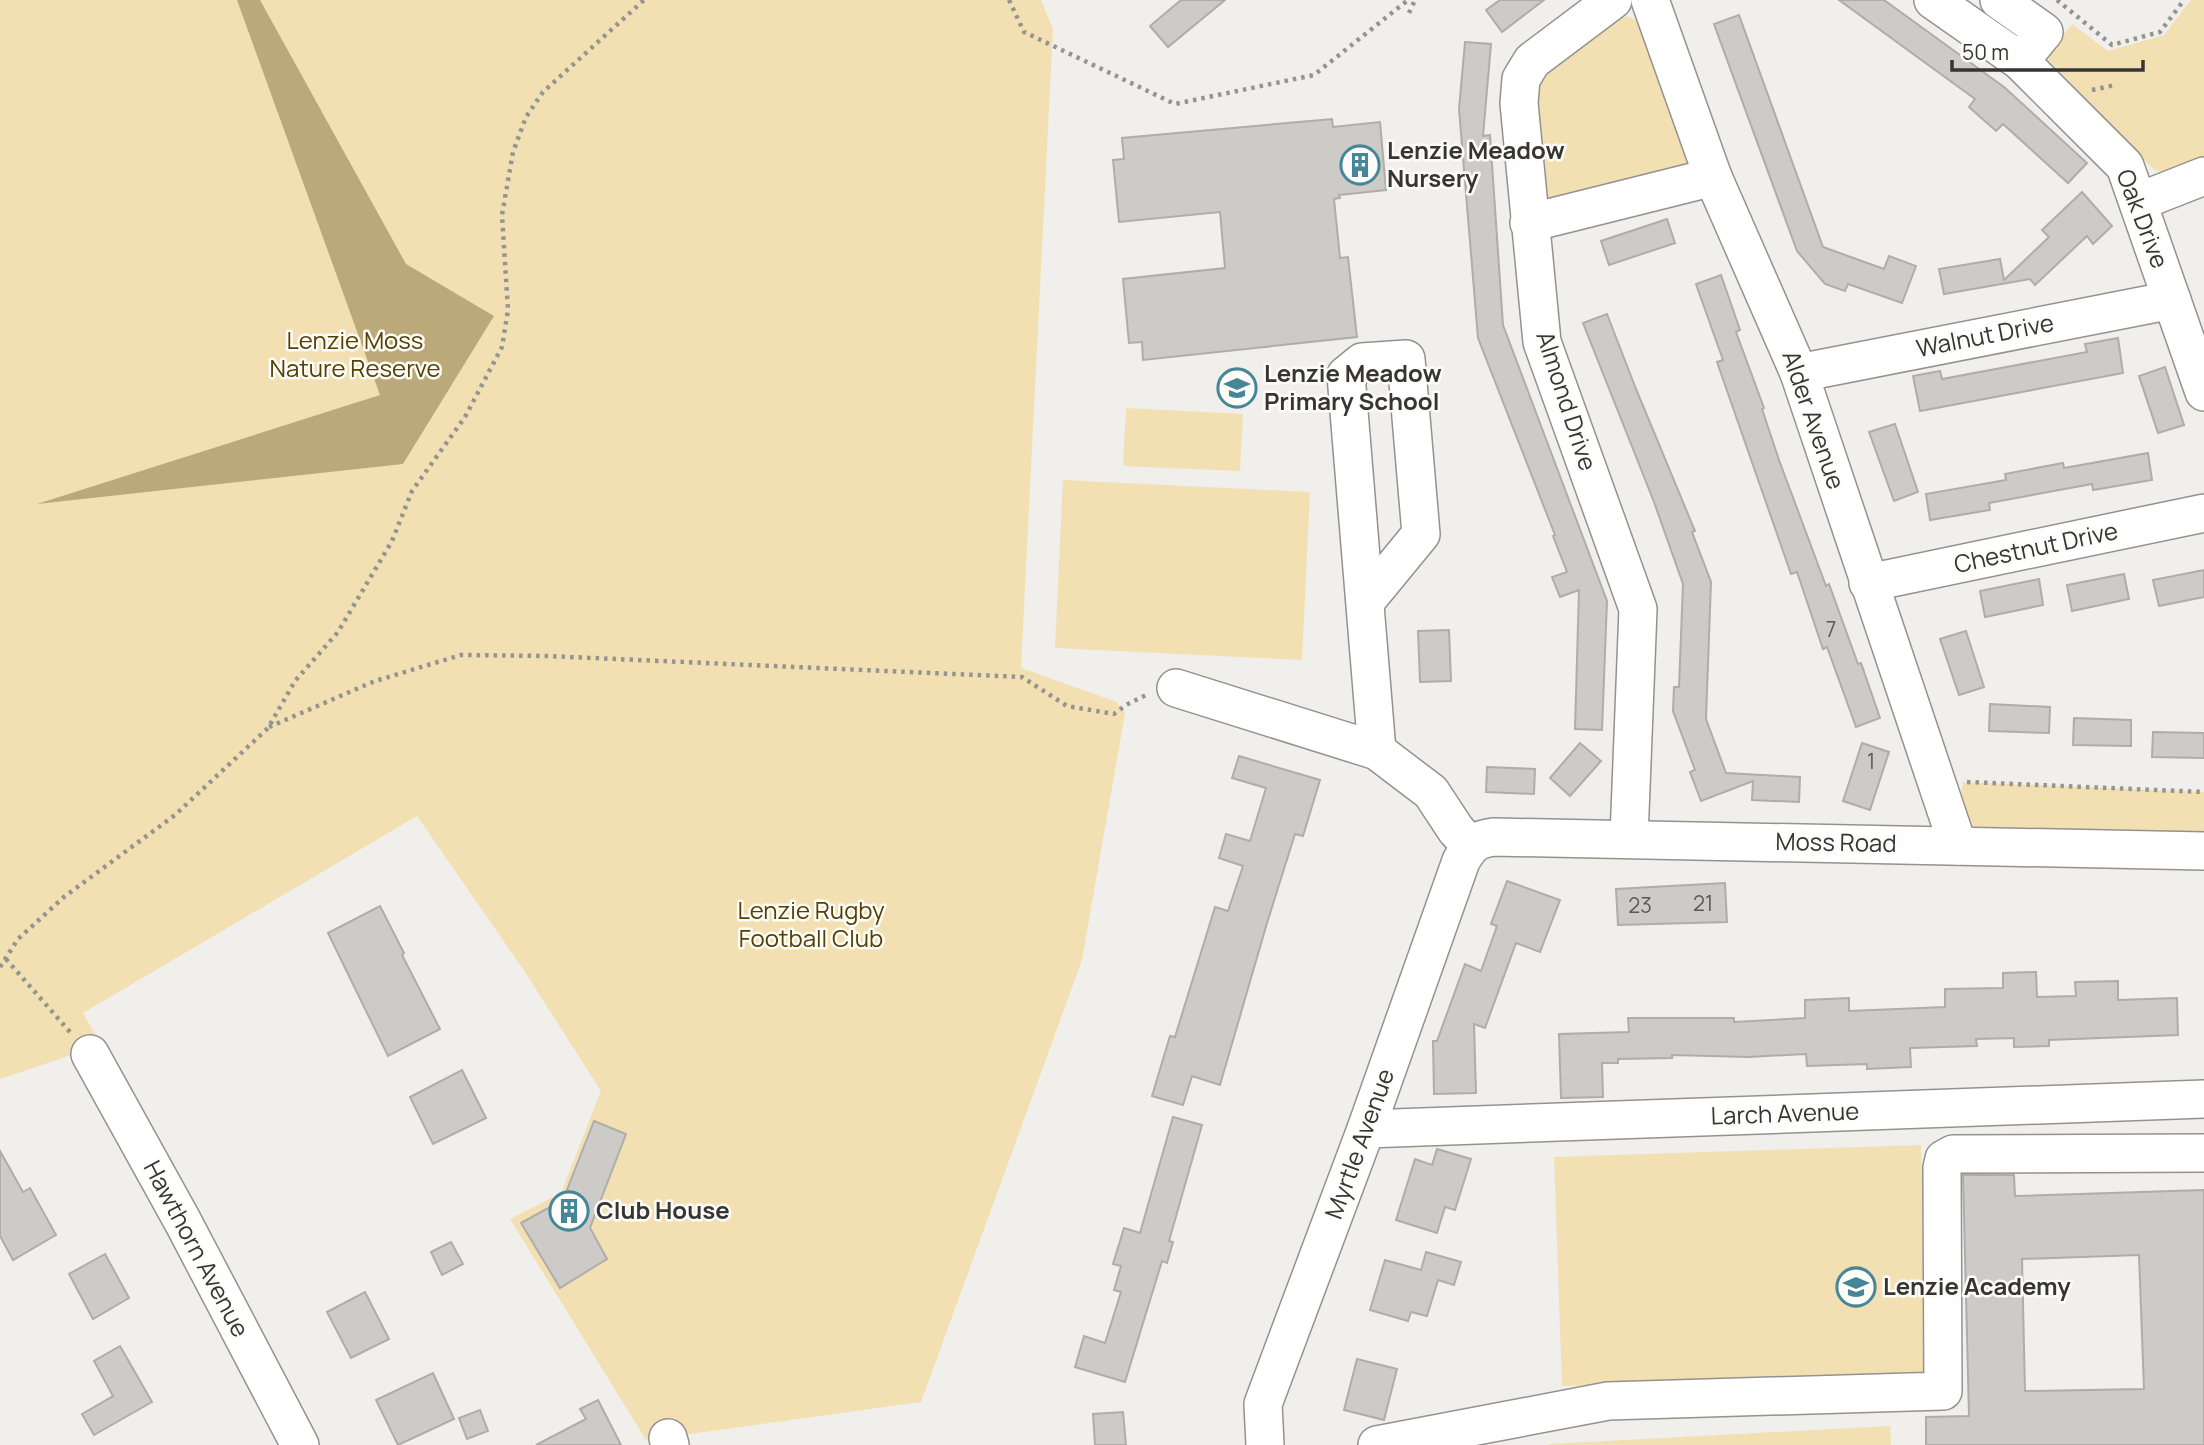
<svg xmlns="http://www.w3.org/2000/svg" width="2204" height="1445" font-family="Manrope,sans-serif">
  <style>
    .green { fill: #f2e0b2 }
    .forest { fill: #bba97a }
    .building { fill: #cdcbc7; stroke: #afada9; stroke-width: 2; fill-rule: evenodd }
    .lines { fill: none; stroke-linecap: round; stroke-linejoin: round }
    .minor-casing { stroke: #94928e; stroke-width: 40 }
    .path { stroke: #949491; stroke-width: 4.5; stroke-dasharray: 3.5 5; stroke-linecap: butt }
    .minor { stroke: #fff; stroke-width: 37 }
    .labels { text-anchor: middle; stroke-width: 5; stroke-linejoin: round; paint-order: stroke }
    .number-label { font-size: 21px; fill: #5b5a58 }
    .poi-label { font-size: 24px; font-weight: bold; fill: #353533; stroke: #fefcf8; text-anchor: start }
    .street-label { font-size: 24px; fill: #353533; stroke: #fefcf8 }
    .park-label { font-size: 24px; fill: #534102; stroke: #fefcf8 }
  </style>
  <rect width="100%" height="100%" fill="#f0efeb"/>
  <g class="green">
    <path d="M0,0H1041L1053,29L1021,668L1117,702L1125,713L1082,960L921,1402L646,1440L510,1219L561,1193L601,1091L523,969L417,816L83,1013L101,1045L0,1079Z"/>
    <path d="M2191,0H2204V159L2165,173L2153,169L2046,57L2072,24L2108,51L2164,35Z"/>
    <path d="M1628,17L1643,22L1690,165L1550,207L1538,201L1534,84L1545,74L1618,19Z"/>
    <path d="M1126,408L1243,414L1240,471L1123,466Z"/>
    <path d="M1063,480L1310,492L1302,660L1055,648Z"/>
    <path d="M1963,782L2204,792V840L1989,835L1972,826L1961,796Z"/>
    <path d="M1921,1145L1929,1373L1562,1386L1554,1157Z"/>
    <path d="M1890,1426L1891,1445H1549V1444Z"/>
  </g>
  <path class="forest" d="M237,0H260L406,264L494,316L403,464L37,504L380,395Z"/>
  <g class="building">
    <path d="M1181,0H1225L1168,47L1150,26Z"/>
    <path d="M1500,0H1544L1502,32L1486,10Z"/>
    <path d="M1839,0H1884L2004,87L2087,163L2068,183L2003,124L1996,131L1969,107L1975,99Z"/>
    <path d="M1739,15L1823,247L1884,269L1889,256L1916,266L1902,303L1848,284L1845,291L1825,284L1797,251L1714,24Z"/>
    <path d="M1465,42L1491,44L1483,136L1490,135L1503,325L1607,601L1602,730L1575,729L1579,590L1560,597L1552,577L1567,572L1553,536L1555,535L1478,338L1459,109Z"/>
    <path d="M1332,119L1333,127L1380,122L1386,190L1339,195L1340,198L1334,199L1340,258L1348,257L1357,337L1143,360L1142,342L1129,343L1123,279L1225,268L1220,212L1119,222L1113,160L1124,159L1122,138Z"/>
    <path d="M2082,192L2112,226L2093,244L2087,236L2035,285L2030,279L1944,294L1939,269L2000,259L2004,280L2049,237L2042,230Z"/>
    <path d="M1667,219L1675,243L1609,265L1601,241Z"/>
    <path d="M1721,275L1740,330L1736,332L1764,408L1762,409L1779,460L1826,586L1829,584L1858,664L1861,663L1880,718L1856,727L1827,647L1823,649L1797,572L1791,574L1717,362L1723,360L1696,284Z"/>
    <path d="M1607,314L1636,389L1695,531L1692,532L1711,582L1706,719L1726,773L1800,777L1799,802L1752,800L1753,781L1701,801L1690,772L1695,770L1673,711L1674,687H1679L1683,584L1654,502L1583,323Z"/>
    <path d="M2118,338L2123,373L1920,411L1913,376L1940,371L1942,379L2087,352L2085,344Z"/>
    <path d="M2165,367L2184,425L2158,433L2139,376Z"/>
    <path d="M1895,424L1918,492L1894,501L1869,432Z"/>
    <path d="M2148,453L2152,480L2093,490L2092,484L1989,503L1990,510L1930,520L1926,494L2006,480L2005,474L2063,463L2064,468Z"/>
    <path d="M2204,570V597L2159,606L2153,580Z"/>
    <path d="M2124,574L2129,599L2072,611L2067,585Z"/>
    <path d="M2039,579L2043,605L1985,617L1980,591Z"/>
    <path d="M1449,630L1451,681L1420,682L1418,631Z"/>
    <path d="M1966,631L1984,687L1959,695L1940,639Z"/>
    <path d="M1990,704L2050,707L2049,733L1989,731Z"/>
    <path d="M2074,718L2131,720V746L2073,745Z"/>
    <path d="M2153,732L2204,733V758L2152,757Z"/>
    <path d="M1580,743L1601,761L1570,796L1550,778Z"/>
    <path d="M1862,743L1889,752L1870,810L1843,801Z"/>
    <path d="M1239,756L1320,780L1303,836L1295,834L1267,923L1220,1085L1192,1076L1183,1105L1152,1096L1170,1036L1175,1037L1215,907L1228,911L1243,866L1219,858L1226,834L1250,841L1266,788L1232,778Z"/>
    <path d="M1487,767L1535,769L1534,794L1486,792Z"/>
    <path d="M1507,881L1560,900L1540,952L1516,943L1485,1028L1474,1024L1476,1093L1434,1094L1433,1041H1437L1465,964L1481,971L1497,926L1491,924Z"/>
    <path d="M1725,883L1727,922L1618,925L1616,889Z"/>
    <path d="M380,906L404,953L402,955L440,1029L388,1056L328,933Z"/>
    <path d="M2036,972L2037,997L2076,996L2075,982L2118,981V1000L2177,998L2178,1035L2049,1040V1046L2014,1047V1038L1976,1039L1977,1046L1910,1048L1911,1067L1867,1069V1064L1807,1066L1806,1054L1749,1057L1672,1055V1058L1618,1059V1063H1602L1603,1097L1561,1098L1559,1034L1629,1032L1628,1018H1734V1022L1805,1018V1000L1849,998V1011L1945,1007V989L2003,988V973Z"/>
    <path d="M462,1070L486,1118L433,1144L410,1097Z"/>
    <path d="M1173,1117L1202,1125L1169,1241L1173,1242L1167,1263L1162,1261L1125,1382L1075,1367L1084,1336L1105,1343L1121,1292L1114,1290L1121,1266L1113,1264L1124,1228L1140,1233Z"/>
    <path d="M594,1121L626,1134L590,1228L607,1259L560,1288L521,1223L563,1200Z"/>
    <path d="M1437,1149L1471,1159L1455,1210L1445,1207L1437,1233L1396,1220L1415,1159L1432,1165Z"/>
    <path d="M0,1151L23,1192L30,1188L56,1235L13,1260L0,1236Z"/>
    <path d="M1963,1175H2014L2015,1196L2204,1190V1445H1926V1417L1969,1416ZM2139,1255L2144,1389L2025,1391L2022,1259Z"/>
    <path d="M451,1242L463,1264L442,1275L431,1252Z"/>
    <path d="M1426,1252L1461,1262L1454,1285L1438,1280L1427,1316L1411,1312L1408,1321L1370,1310L1385,1260L1421,1270Z"/>
    <path d="M105,1254L129,1298L93,1319L69,1274Z"/>
    <path d="M365,1292L389,1339L351,1358L327,1312Z"/>
    <path d="M120,1346L152,1402L94,1435L82,1414L113,1396L94,1361Z"/>
    <path d="M1357,1359L1397,1369L1384,1420L1344,1410Z"/>
    <path d="M433,1373L454,1419L398,1445L376,1400Z"/>
    <path d="M598,1400L621,1445H536L586,1419L580,1409Z"/>
    <path d="M480,1410L488,1431L467,1439L459,1418Z"/>
    <path d="M1123,1412L1126,1445H1095L1093,1414Z"/>
  </g>
  <g class="lines">
    <g class="minor-casing">
      <g id="minor">
        <path d="M1613,0L1532,61L1521,79L1519,103L1542,342L1638,609L1629,838"/>
        <path d="M1650,0L1713,177L1799,373L1958,846"/>
        <path d="M1933,0L2020,61L2125,166L2204,392"/>
        <path d="M1999,0L2044,32L2020,61"/>
        <path d="M2138,202L2204,176"/>
        <path d="M1529,223L1713,177"/>
        <path d="M1799,373L2172,300"/>
        <path d="M1868,583L2204,513"/>
        <path d="M1366,601L1421,534L1406,359L1362,362L1346,375L1377,751"/>
        <path d="M1176,688L1377,751L1431,792L1456,830L1470,845"/>
        <path d="M90,1054L183,1222L300,1445"/>
        <path d="M1366,1129L2204,1099"/>
        <path d="M668,1438L670,1445"/>
        <path d="M1265,1445L1263,1404L1366,1129L1461,861C1470,845 1476,839 1494,837L2204,851"/>
        <path d="M1377,1445L1608,1401L1943,1391L1942,1168L1944,1159L1953,1154L2204,1153"/>
      </g>
    </g>
    <g class="path">
      <path d="M1009,0L1024,32L1175,104L1314,75L1408,0"/>
      <path d="M2057,0L2112,45L2160,32L2184,0"/>
      <path d="M1409,13L1415,0"/>
      <path d="M2092,90L2115,85"/>
      <path d="M269,727L375,681L461,655L548,656L1022,677L1067,706L1114,714L1126,705L1148,694"/>
      <path d="M1967,782L2204,792"/>
      <path d="M6,959L70,1032"/>
      <path d="M0,967L18,939L64,897L175,815L268,728L295,681L338,632L392,541L412,491L465,417L502,347L508,310L502,215L513,152L526,117L543,92L644,0"/>
    </g>
    <use href="#minor" class="minor"/>
  </g>
  <defs>
    <g id="building-ring" transform="scale(2.0125)"><circle r="9.5" fill="#fefcf8" stroke="#458698" stroke-width="1.5"/><path d="M-4-6H4V6H1V3H-1V6H-4ZM-2.5-4.3h1.7v1.8h-1.7ZM.8-4.3h1.7v1.8H.8ZM-2.5-1h1.7V.8h-1.7ZM.8-1h1.7V.8H.8Z" fill="#458698"/></g>
    <g id="school-ring" transform="scale(2.0125)"><circle r="9.5" fill="#fefcf8" stroke="#458698" stroke-width="1.5"/><path d="M0-5L7-2L0 1L-7-2ZM-4 1L0 2.5L4 1V4Q0 6-4 4Z" fill="#458698"/></g>
  </defs>
  <g fill-rule="evenodd">
    <use href="#building-ring" x="1360" y="165"/>
    <use href="#school-ring" x="1237" y="388"/>
    <use href="#building-ring" x="569" y="1211"/>
    <use href="#school-ring" x="1856" y="1287"/>
  </g>
  <g class="labels">
    <g class="number-label">
      <text x="1831" y="637">7</text>
      <text x="1871" y="769">1</text>
      <text x="1703" y="911">21</text>
      <text x="1640" y="913">23</text>
    </g>
    <g class="poi-label">
      <text x="1387" y="159">Lenzie Meadow<tspan x="1387" dy="28">Nursery</tspan></text>
      <text x="1264" y="382">Lenzie Meadow<tspan x="1264" dy="28">Primary School</tspan></text>
      <text x="596" y="1219">Club House</text>
      <text x="1883" y="1295">Lenzie Academy</text>
    </g>
    <g class="street-label">
      <text transform="translate(2142 219) rotate(69)" y="8">Oak Drive</text>
      <text transform="translate(1985 336) rotate(-11)" y="8">Walnut Drive</text>
      <text transform="translate(1566 401) rotate(72)" y="8">Almond Drive</text>
      <text transform="translate(1813 420) rotate(71)" y="8">Alder Avenue</text>
      <text transform="translate(2036 548) rotate(-12)" y="8">Chestnut Drive</text>
      <text transform="translate(1836 843) rotate(1)" y="8">Moss Road</text>
      <text transform="translate(1785 1114) rotate(-2)" y="8">Larch Avenue</text>
      <text transform="translate(1360 1144) rotate(-70)" y="8">Myrtle Avenue</text>
      <text transform="translate(196 1249) rotate(62)" y="8">Hawthorn Avenue</text>
    </g>
    <g class="park-label">
      <text x="355" y="349">Lenzie Moss<tspan x="355" dy="28">Nature Reserve</tspan></text>
      <text x="811" y="919">Lenzie Rugby<tspan x="811" dy="28">Football Club</tspan></text>
    </g>
  </g>
  <path d="M1952 60v10h191v-10" fill="none" stroke="#353533" stroke-width="3.5"/>
  <text x="1962" y="60" font-size="21" fill="#353533" stroke="#fefcf8" stroke-width="5" paint-order="stroke">50 m</text>
</svg>
